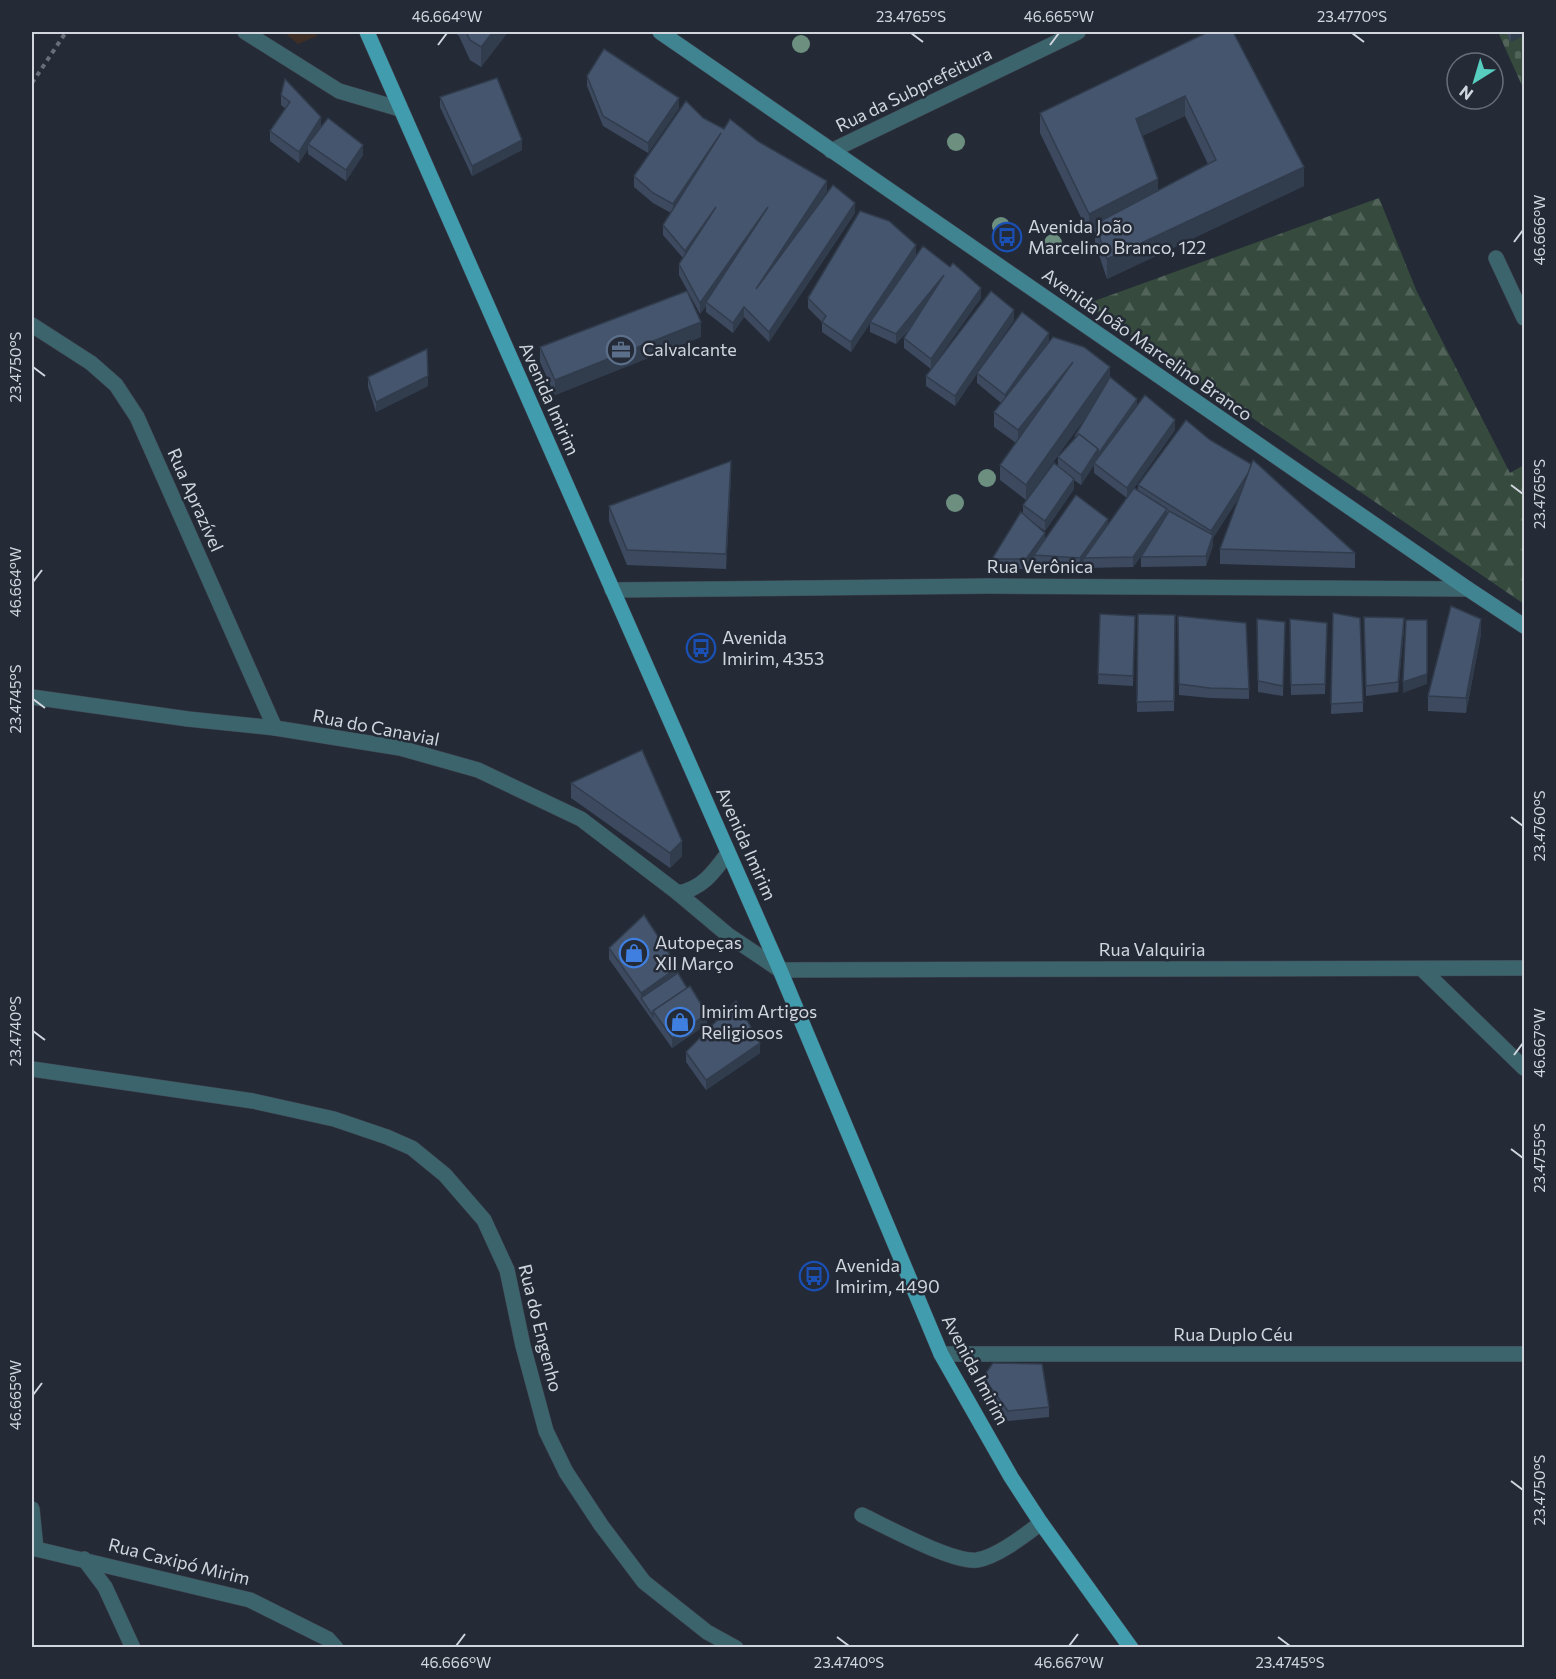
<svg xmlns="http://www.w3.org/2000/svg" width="1556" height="1679" font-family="Commissioner,sans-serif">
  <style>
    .commercial { fill: #3f2e25 }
    .forest { fill: url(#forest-firs) }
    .cemetery { fill: url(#cemetery-stones) }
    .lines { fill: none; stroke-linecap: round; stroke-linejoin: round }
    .lane-casing { stroke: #404652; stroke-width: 16 }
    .street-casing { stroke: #404652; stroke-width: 16 }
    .secondary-casing { stroke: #404652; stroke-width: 16 }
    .primary-casing { stroke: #404652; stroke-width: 16 }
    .path { stroke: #686e78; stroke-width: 4; stroke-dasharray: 4.5 4.5; stroke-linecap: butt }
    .lane { stroke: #3c646c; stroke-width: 15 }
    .street { stroke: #3c646c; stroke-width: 15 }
    .secondary { stroke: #408491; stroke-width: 15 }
    .primary { stroke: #419cad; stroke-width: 15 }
    .tree { fill: #6d8f80 }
    .wall { fill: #3c495f; fill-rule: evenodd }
    .shaded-wall { fill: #313c4d }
    .building { fill: #46556e; stroke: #313c4d; stroke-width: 1.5 }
    .ticks { fill: none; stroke: #d1d6de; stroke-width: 2 }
    .labels { text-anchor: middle; stroke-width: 5; stroke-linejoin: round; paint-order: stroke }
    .street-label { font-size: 18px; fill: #d1d6de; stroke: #242b37 }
    .poi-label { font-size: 18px; fill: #d1d6de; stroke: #242b37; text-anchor: start }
    .neatline { fill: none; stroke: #d1d6de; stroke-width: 2 }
    .ticks-label { font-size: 15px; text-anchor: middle; fill: #d1d6de }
  </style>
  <defs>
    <pattern id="forest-firs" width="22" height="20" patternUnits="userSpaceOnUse" patternTransform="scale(1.5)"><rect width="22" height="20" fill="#364b3d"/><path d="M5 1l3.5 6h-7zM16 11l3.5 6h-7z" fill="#526459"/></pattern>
    <pattern id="cemetery-stones" width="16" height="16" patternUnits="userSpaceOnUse" patternTransform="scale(1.5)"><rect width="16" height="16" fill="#364b3d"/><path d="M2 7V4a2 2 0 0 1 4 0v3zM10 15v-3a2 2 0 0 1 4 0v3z" fill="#526459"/></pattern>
  </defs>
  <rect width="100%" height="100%" fill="#242b37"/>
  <path class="commercial" d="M284,32H315L317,36L298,44Z"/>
  <path class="forest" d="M1379,198L1417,292L1510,473L1524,465V604L1086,304Z"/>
  <path class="cemetery" d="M1498,32H1524V90Z"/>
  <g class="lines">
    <g class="lane-casing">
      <g id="lane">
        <path d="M1496,258L1524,318"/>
        <path d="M862,1515C887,1527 953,1563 977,1560C997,1557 1025,1535 1041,1523"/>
      </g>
    </g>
    <g class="street-casing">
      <g id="street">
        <path d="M245,32L339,91L400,109"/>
        <path d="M831,151L1078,32"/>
        <path d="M32,325L91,363L116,385L137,417L275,728"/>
        <path d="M612,590L990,586L1468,589"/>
        <path d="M32,697L188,719L275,728L400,748L478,770L581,819L678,893L728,935L780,970L1524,968"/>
        <path d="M678,893C702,889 714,872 728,853"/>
        <path d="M1422,969L1524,1068"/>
        <path d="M32,1069L253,1101L334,1119L387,1137L412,1148L445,1175L484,1220L507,1270L523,1346L546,1431L566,1472L601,1525L644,1582L707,1632L736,1648"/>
        <path d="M941,1354H1524"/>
        <path d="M32,1509L36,1549"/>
        <path d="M32,1548L250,1600L328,1639L336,1648"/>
        <path d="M84,1559L105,1587L133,1648"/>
      </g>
    </g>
    <g class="secondary-casing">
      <path id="secondary" d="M660,32L1468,589L1524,626"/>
    </g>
    <g class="primary-casing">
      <path id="primary" d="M367,32L780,970L941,1354L1011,1477L1041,1523L1131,1648"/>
    </g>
    <path class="path" d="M32,83L66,32"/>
    <use href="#lane" class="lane"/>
    <use href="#street" class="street"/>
    <use href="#secondary" class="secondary"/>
    <use href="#primary" class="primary"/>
  </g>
  <g class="tree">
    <circle cx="801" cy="44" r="9"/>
    <circle cx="956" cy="142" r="9"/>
    <circle cx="1001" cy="226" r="9"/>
    <circle cx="1053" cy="243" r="9"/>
    <circle cx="987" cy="478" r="9"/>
    <circle cx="955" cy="503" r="9"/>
  </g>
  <g class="wall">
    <path d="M454,32H508L481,67L470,60L459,36Z"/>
    <path d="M1208,32L1304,186L1107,279L1095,243V231L1089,234L1040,133V113ZM1185,116L1208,164L1158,190L1142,136Z"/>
    <path d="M1506,32H1524L1511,42Z"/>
    <path d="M587,76L679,108L648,153L603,126L587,86Z"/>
    <path d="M281,95L321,127L363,155L346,181L308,154V149L299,163L270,141V131L286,109L281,105Z"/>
    <path d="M440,97L522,150L472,176L440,107Z"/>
    <path d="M703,118L724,129L759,142L827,191L814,210L855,213L769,342L744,317L733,333L706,312V306L700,314L679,275V264L683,258L663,235V225L671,213L653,203L634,187V176Z"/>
    <path d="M916,255L896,285L981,298L931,369L904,348V338L911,327L896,344L870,332V323L851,352L822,332V322L808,308V298Z"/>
    <path d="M1014,320L978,372L1049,342L1110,377L1137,404L1118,431L1175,430L1134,488L1138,490V485L1210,440L1355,553V568L1220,564V549L1240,496L1213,538V545L1206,566L1141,567V556L1133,567L1084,568V562L1080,568L1034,566V558L1026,569H992V559L1023,514V505L1058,467V457L1075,438V436L1092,408L1026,500L1000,480V465L1016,443L994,427V412L1001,403L977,383V373L955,406L926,386V376ZM1094,465V473L1127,498L1108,524L1045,539L1031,521L1045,531L1074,489V480L1081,485Z"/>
    <path d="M701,337L555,395L540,362V347Z"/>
    <path d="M368,377L428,386L376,412L368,387Z"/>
    <path d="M731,476L726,569L627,565L609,521V506Z"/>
    <path d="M1333,613L1363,702V712L1331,714Z"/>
    <path d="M1100,614L1135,616L1133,686L1098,684Z"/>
    <path d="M1138,614L1175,615L1174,711L1137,712Z"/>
    <path d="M1178,616L1249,689V699L1210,698L1179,695Z"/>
    <path d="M1364,617L1404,628L1398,692L1366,696Z"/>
    <path d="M1257,619L1285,622L1283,696L1258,692Z"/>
    <path d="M1290,619L1327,623L1325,694L1291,695Z"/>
    <path d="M1481,634L1466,713L1428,711V696Z"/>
    <path d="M571,783L682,856L670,868L571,798Z"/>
    <path d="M609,948L678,973L707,1024L672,1048L609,959Z"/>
    <path d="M686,1052L760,1053L706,1090L686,1062Z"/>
    <path d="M983,1377L1049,1407V1417L1008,1421L983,1387Z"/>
  </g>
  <g class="shaded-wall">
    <path d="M493,32H508L481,67V47Z"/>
    <path d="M1511,32H1524V36L1511,42Z"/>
    <path d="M1185,96V116L1136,139V119Z"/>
    <path d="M679,98V108L648,153V143Z"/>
    <path d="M321,117V127L308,144V149L299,163V152Z"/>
    <path d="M721,133L673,214V204Z"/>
    <path d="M522,140V150L472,176V166Z"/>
    <path d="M363,145V155L346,181V170Z"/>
    <path d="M1304,167V186L1107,279V259Z"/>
    <path d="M1158,179V199L1095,224V231L1089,234V214Z"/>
    <path d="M827,181V191L756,299V289Z"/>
    <path d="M855,203V213L769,342V332Z"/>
    <path d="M716,207L685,261V251Z"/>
    <path d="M768,207L706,302V306L700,314V303Z"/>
    <path d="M916,245V255L851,352V342Z"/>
    <path d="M944,275V285L896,344V334Z"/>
    <path d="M981,288V298L931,369V359Z"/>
    <path d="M744,307V317L733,333V323Z"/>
    <path d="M1014,310V320L955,406V396Z"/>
    <path d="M701,322V337L555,395V380Z"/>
    <path d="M1049,333V343L1005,405V395Z"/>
    <path d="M1073,362L1018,445V430Z"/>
    <path d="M1110,367V382L1026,500V485Z"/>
    <path d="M428,376V386L376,412V402Z"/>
    <path d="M1137,399V404L1095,463H1094V465L1081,485V475L1098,449Z"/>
    <path d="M1175,420V430L1127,498V488Z"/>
    <path d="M731,461V476L726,569V554Z"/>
    <path d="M1253,465V475L1213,538V545L1206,566V556L1211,542V531Z"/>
    <path d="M1074,479V489L1045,531V521Z"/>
    <path d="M1167,509V519L1133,567V557Z"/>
    <path d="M1108,519V529L1084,558V562L1080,568V558Z"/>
    <path d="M1045,533V544L1034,555V558L1026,569V559Z"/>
    <path d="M1404,618V628L1398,692V682Z"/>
    <path d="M1481,619V634L1466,713V698Z"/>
    <path d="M1427,674V684L1403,693V682Z"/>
    <path d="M682,841V856L670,868V853Z"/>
    <path d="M678,967V978L641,998V993Z"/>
    <path d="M707,1014V1024L672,1048V1038Z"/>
    <path d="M760,1043V1053L706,1090V1080Z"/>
  </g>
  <g class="building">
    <path d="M466,32H493L481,47L470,40Z"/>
    <path d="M1208,32H1233L1304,167L1107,259L1095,224L1216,160L1185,96L1136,119L1158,179L1089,214L1040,113Z"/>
    <path d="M604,49L679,98L648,143L603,116L587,76Z"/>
    <path d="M497,78L522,140L472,166L440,97Z"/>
    <path d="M285,79L321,117L299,152L270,131L290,102L281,95Z"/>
    <path d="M686,101L703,118L724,129L730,119L759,142L827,181L756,289L833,185L855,203L769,332L744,307L733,323L706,302L768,207L700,303L679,264L716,207L685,251L663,225L721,133L673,204L653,193L634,176Z"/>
    <path d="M328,118L363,145L346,170L308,144Z"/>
    <path d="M860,211L889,221L916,245L851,342L822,322L826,316L808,298Z"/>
    <path d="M923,246L950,267L953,263L981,288L931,359L904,338L944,275L896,334L870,322Z"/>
    <path d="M687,291L701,322L555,380L540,347Z"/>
    <path d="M991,291L1014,310L955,396L926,376Z"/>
    <path d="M1022,312L1049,333L1005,395L977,373Z"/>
    <path d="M1053,337L1084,347L1110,367L1026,485L1000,465L1073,362L1018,430L994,412Z"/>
    <path d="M427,349L428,376L376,402L368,377Z"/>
    <path d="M1110,377L1137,399L1098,454V449L1079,434L1077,437L1075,436Z"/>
    <path d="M1145,395L1175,420L1127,488L1094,463Z"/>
    <path d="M1186,420L1210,440L1251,464L1249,472L1211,531L1138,485Z"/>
    <path d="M1079,434L1098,449L1081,475L1058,457Z"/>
    <path d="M1253,460L1355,553L1220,549Z"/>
    <path d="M731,461L726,554L627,550L609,506Z"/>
    <path d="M1054,463L1074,479L1045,521L1023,505Z"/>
    <path d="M1134,488L1167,509L1133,557L1084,558Z"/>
    <path d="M1076,495L1108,519L1080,558L1034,555Z"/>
    <path d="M1169,511L1213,535L1206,556L1141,557Z"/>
    <path d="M1021,512L1045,533L1026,559H992Z"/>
    <path d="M1451,606L1481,619L1466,698L1428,696Z"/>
    <path d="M1333,613L1360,618L1363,702L1331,704Z"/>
    <path d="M1100,614L1135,616L1133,676L1098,674Z"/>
    <path d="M1138,614L1175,615L1174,701L1137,702Z"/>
    <path d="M1178,616L1246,623L1249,689L1210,688L1179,684Z"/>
    <path d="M1364,617L1404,618L1398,682L1366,686Z"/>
    <path d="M1257,619L1285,622L1283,686L1258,681Z"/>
    <path d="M1290,619L1327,623L1325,684L1291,685Z"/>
    <path d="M1406,620H1427V674L1403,682Z"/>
    <path d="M642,750L682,841L670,853L571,783Z"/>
    <path d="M644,915L678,967L641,993L609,948Z"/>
    <path d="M678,973L687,988L653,1011V1016L641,998Z"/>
    <path d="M690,986L707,1014L672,1038L653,1011Z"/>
    <path d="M736,1001L760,1043L706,1080L686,1052Z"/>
    <path d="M993,1363L1042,1364L1049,1407L1008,1411L983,1377Z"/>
  </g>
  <path class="ticks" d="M911,33L923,42M1352,33L1364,42M438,45L447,33M1050,45L1059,33M1514,242L1523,230M33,367L45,376M1511,485L1523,494M33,582L42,570M33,699L45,708M1511,817L1523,826M33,1031L45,1040M1514,1055L1523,1043M1511,1149L1523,1158M33,1395L42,1383M1511,1481L1523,1490M837,1637L849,1646M1278,1637L1290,1646M456,1646L465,1634M1069,1646L1078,1634"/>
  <defs>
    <g id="bus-ring" transform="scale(1.5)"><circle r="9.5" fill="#242b37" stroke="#1a4fb4" stroke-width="1.5"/><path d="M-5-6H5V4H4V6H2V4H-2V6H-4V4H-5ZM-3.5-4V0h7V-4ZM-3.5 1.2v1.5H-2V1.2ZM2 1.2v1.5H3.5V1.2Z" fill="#1a4fb4"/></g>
    <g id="office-ring" transform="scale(1.5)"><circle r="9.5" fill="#242b37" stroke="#5c6f8a" stroke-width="1.5"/><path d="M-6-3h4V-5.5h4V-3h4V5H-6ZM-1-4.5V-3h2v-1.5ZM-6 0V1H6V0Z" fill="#5c6f8a"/></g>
    <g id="shop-ring" transform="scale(1.5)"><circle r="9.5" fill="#242b37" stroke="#3f7fe0" stroke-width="1.5"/><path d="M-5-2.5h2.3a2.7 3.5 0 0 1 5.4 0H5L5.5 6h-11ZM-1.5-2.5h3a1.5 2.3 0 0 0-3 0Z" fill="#3f7fe0"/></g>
  </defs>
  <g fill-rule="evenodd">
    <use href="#bus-ring" x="1007" y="237"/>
    <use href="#office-ring" x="621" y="350"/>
    <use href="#bus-ring" x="701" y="648"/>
    <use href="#shop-ring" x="634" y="953"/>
    <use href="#shop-ring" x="680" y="1022"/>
    <use href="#bus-ring" x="814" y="1276"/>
  </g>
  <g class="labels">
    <g class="street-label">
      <text transform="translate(914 90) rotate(-26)" y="6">Rua da Subprefeitura</text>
      <text transform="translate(1147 345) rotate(35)" y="6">Avenida João Marcelino Branco</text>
      <text transform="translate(549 399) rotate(66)" y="6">Avenida Imirim</text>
      <text transform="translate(195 500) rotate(66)" y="6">Rua Aprazível</text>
      <text x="1040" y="573">Rua Verônica</text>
      <text transform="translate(376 728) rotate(11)" y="6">Rua do Canavial</text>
      <text transform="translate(746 844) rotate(66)" y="6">Avenida Imirim</text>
      <text x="1152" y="956">Rua Valquiria</text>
      <text transform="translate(540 1328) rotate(76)" y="6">Rua do Engenho</text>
      <text x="1233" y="1341">Rua Duplo Céu</text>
      <text transform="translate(975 1370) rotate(62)" y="6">Avenida Imirim</text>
      <text transform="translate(179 1562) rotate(14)" y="6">Rua Caxipó Mirim</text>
    </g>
    <g class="poi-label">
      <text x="1028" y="233">Avenida João<tspan x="1028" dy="21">Marcelino Branco, 122</tspan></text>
      <text x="642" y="356">Calvalcante</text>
      <text x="722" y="644">Avenida<tspan x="722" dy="21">Imirim, 4353</tspan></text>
      <text x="655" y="949">Autopeças<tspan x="655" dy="21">XII Março</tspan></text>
      <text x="701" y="1018">Imirim Artigos<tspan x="701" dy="21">Religiosos</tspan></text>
      <text x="835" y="1272">Avenida<tspan x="835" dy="21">Imirim, 4490</tspan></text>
    </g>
  </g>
  <rect width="1556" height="1679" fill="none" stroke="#242b37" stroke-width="66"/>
  <g transform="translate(1475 81) rotate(217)"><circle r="28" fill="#242b37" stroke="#696f7a" stroke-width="1.5"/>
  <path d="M0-4.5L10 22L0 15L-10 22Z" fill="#58cec0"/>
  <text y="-9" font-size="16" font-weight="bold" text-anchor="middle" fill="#d1d6de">N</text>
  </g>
  <rect x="33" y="33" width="1490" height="1613" class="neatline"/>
  <g class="ticks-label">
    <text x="447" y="22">46.664°W</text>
    <text x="911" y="22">23.4765°S</text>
    <text x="1059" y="22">46.665°W</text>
    <text x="1352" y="22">23.4770°S</text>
    <text transform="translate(1540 230) rotate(-90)" y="5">46.666°W</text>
    <text transform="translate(16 367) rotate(-90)" y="5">23.4750°S</text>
    <text transform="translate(1540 494) rotate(-90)" y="5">23.4765°S</text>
    <text transform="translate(16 582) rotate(-90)" y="5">46.664°W</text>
    <text transform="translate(16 699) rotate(-90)" y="5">23.4745°S</text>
    <text transform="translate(1540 826) rotate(-90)" y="5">23.4760°S</text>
    <text transform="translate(16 1031) rotate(-90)" y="5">23.4740°S</text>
    <text transform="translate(1540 1043) rotate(-90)" y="5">46.667°W</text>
    <text transform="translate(1540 1158) rotate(-90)" y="5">23.4755°S</text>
    <text transform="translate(16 1395) rotate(-90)" y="5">46.665°W</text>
    <text transform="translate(1540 1490) rotate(-90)" y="5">23.4750°S</text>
    <text x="456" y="1668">46.666°W</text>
    <text x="849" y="1668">23.4740°S</text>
    <text x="1069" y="1668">46.667°W</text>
    <text x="1290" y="1668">23.4745°S</text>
  </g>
</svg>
